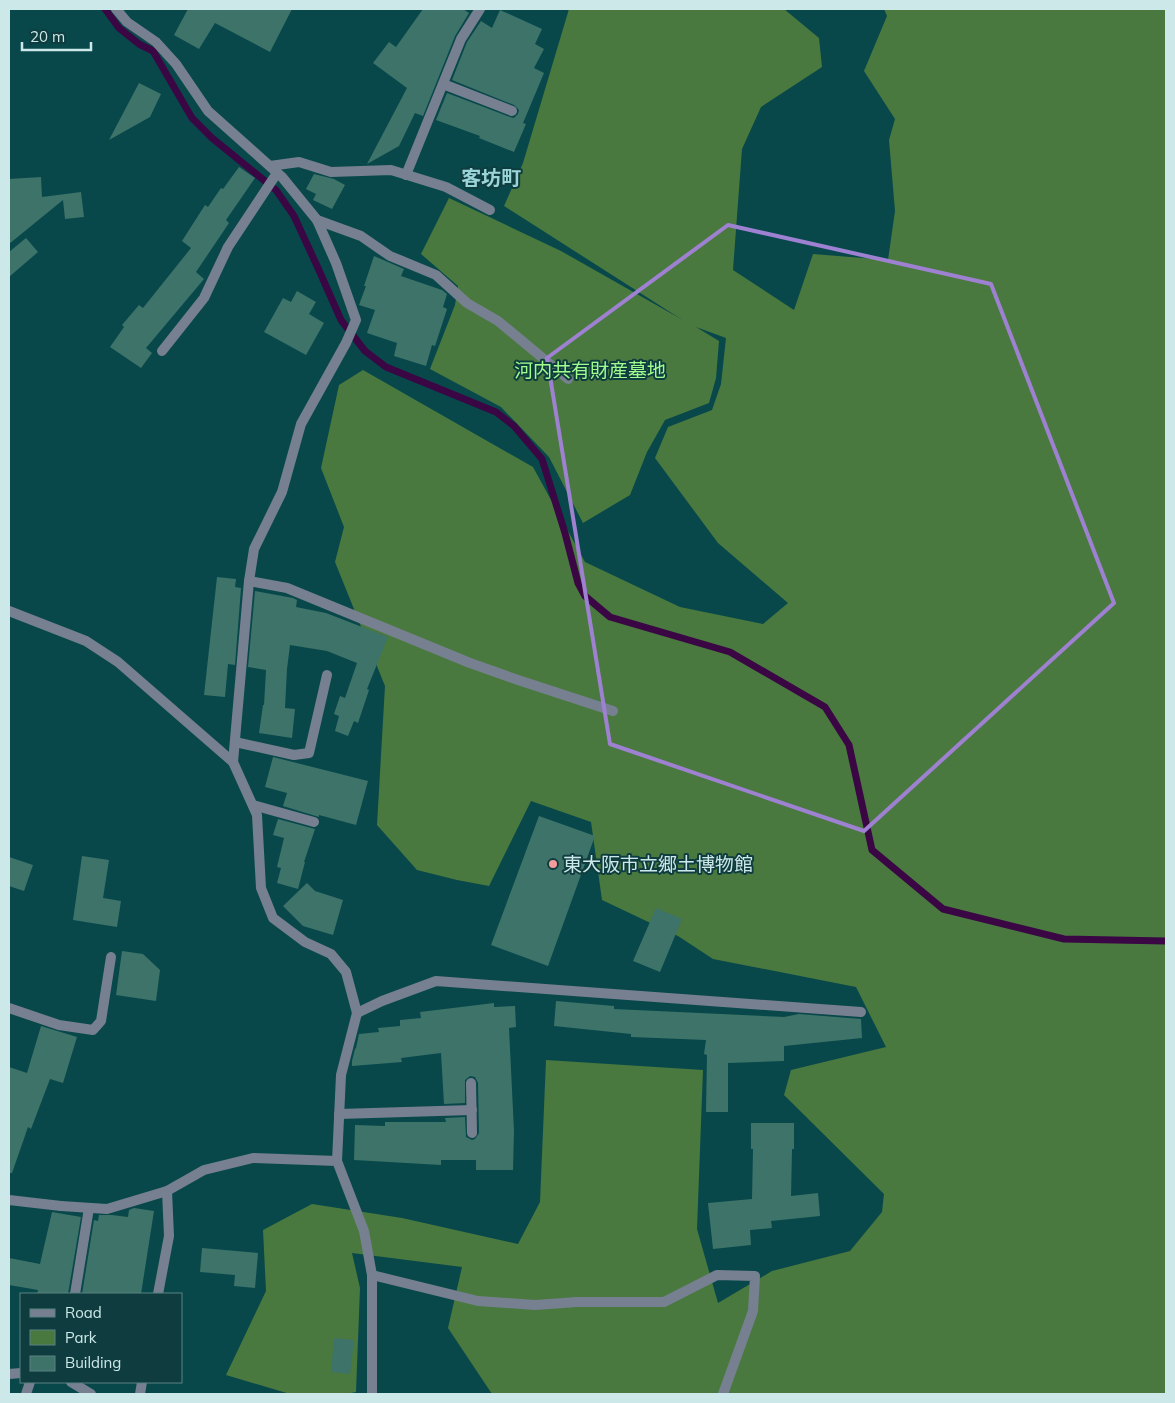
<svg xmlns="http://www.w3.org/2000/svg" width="1175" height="1403" font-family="Mulish,'Noto Sans JP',sans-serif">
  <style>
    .green { fill: #49793f }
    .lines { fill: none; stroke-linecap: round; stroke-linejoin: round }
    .stream { stroke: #3a0644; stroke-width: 7 }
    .building { fill: #3e7369 }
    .lane { stroke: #768090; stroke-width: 10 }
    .street { stroke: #768090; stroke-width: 10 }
    .marked { fill: none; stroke: #9f81d2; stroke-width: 4; stroke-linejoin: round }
    .poi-dot { fill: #f59b9a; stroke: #0f3c3e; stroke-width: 2 }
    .labels { text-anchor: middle; stroke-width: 4; stroke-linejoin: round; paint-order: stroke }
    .park-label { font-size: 19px; fill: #a0fc8d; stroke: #0f3c3e }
    .poi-label { font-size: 19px; fill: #cce8e9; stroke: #0f3c3e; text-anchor: start }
    .neighbourhood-label { font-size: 20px; font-weight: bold; fill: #9ad4d7; stroke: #0f3c3e }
  </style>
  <rect width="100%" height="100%" fill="#08484b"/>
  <path class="green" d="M569,9H784L819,38L822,67L761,107L742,149L733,270L794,310L813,254L888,260L895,211L889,140L895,119L864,71L887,16L884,9H1166V1394H492L448,1328L462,1267L352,1253L360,1288L356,1392L346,1394H290L226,1375L266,1291L263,1230L312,1204L402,1218L518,1244L540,1202L546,1060L703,1070L697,1229L718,1303L772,1271L850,1251L882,1212L884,1194L784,1095L791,1070L886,1047L856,987L713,959L678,936L602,900L591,822L531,801L489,886L457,880L417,870L377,825L385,686L335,562L344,527L321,468L339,385L363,370L533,467L585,562L680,607L763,624L788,603L718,543L655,458L668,427L712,410L721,384L726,338L696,327L719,341L716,378L709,403L665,420L647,452L630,495L583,523L549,457L501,407L430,369L455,305L458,286L421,254L449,198L561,251L681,319L504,206L523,163Z"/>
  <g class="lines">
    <path class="stream" d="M105,9L119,28L139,44L153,51L192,118L212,138L276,190L294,216L318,268L341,320L365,351L386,367L496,412L514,426L542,459L565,533L578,583L585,596L610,617L730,652L825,707L849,745L872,850L943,909L1064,939L1166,941"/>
  </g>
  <g class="building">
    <path d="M188,9H292L270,52L215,23L199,49L174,35Z"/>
    <path d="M423,9H463L469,13L455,36L423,116L415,113L399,146L367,164L407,88L373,63L389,42L396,47Z"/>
    <path d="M500,10L542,29L535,44L544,49L534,68L544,73L523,123L526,124L514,152L479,138L480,136L436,120L447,93L510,117L514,118L518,114L519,110L514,105L452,80L467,42L481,21L492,28Z"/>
    <path d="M139,83L161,94L150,117L109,140Z"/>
    <path d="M239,167L255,178L226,220L229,223L196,272L204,279L146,348L152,353L141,368L110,347L124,327L122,325L139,305L143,308L191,248L182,241L205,205L208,207L221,188L223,189Z"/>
    <path d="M314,174L334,179L345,185L332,209L313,200L316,194L306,189Z"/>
    <path d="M41,177L42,197L81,192L84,217L65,219L63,200L9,244V179Z"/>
    <path d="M26,238L38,252L9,277V252Z"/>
    <path d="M374,256L404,269L401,276L442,290L447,294L443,307L447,309L435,346L432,345L426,366L394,356L397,343L367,333L375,310L359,305L366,286H364Z"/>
    <path d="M297,291L316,302L309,314L324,323L306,355L264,332L283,298L291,302Z"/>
    <path d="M217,577L236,579L235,587L241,588L235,665L228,664L225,697L204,695Z"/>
    <path d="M255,591L293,598L297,600L296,607L326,613L388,637L367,689L369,690L358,723L354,721L348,736L335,731L339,716L334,714L340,696L345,698L357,663L327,651L290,645L287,669L285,708L295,709L292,738L259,733L263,705H264L266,670L248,667Z"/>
    <path d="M273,757L368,781L356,825L319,815V817L283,806L287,793L265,787Z"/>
    <path d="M539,816L595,836L548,966L491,945Z"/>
    <path d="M278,819L315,829L304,862H305L298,889L277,883L281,868L277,867L284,838L273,835Z"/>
    <path d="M82,856L109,860L103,898L121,901L117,927L73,920Z"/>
    <path d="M9,857L33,865L24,891L9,886Z"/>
    <path d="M307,883L315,891L343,900L333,935L303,926L283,906Z"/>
    <path d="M656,908L682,919L660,972L633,961Z"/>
    <path d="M122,951L143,954L160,970L156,1001L116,995Z"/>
    <path d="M556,1001L614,1006V1009L784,1017L799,1014L861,1019L862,1038L784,1046V1061L728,1063V1112H706L707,1055L704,1054L706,1040L631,1037V1034L554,1026Z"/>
    <path d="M494,1003V1007L515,1006L516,1027L509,1028L514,1131L513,1170H476V1160H441V1165L354,1160L355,1125L385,1126V1122H446L445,1118L465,1117L466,1137L472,1140L475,1139L479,1133L478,1083L475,1077L470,1076L465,1080V1103L444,1104L441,1053L401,1058L402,1062L352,1066V1061L355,1049L356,1048L359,1034L379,1032L378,1028L400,1026V1020L421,1018L420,1012Z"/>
    <path d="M41,1026L77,1037L63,1083L50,1079L31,1129L28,1127L12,1173H9V1067L27,1073Z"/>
    <path d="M751,1123H794V1149H792L791,1196L818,1193L820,1216L771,1221L772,1228L750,1230L751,1245L713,1249L708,1203L752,1199L753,1149H751Z"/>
    <path d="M134,1208L154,1211L141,1294H82L94,1220L98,1221L99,1215H112L128,1217L129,1210Z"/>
    <path d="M52,1212L81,1217L68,1294H37L38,1290L9,1285V1258L40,1264Z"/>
    <path d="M202,1248L258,1253L255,1288L234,1286L235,1275L200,1272Z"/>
    <path d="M334,1338L354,1340L350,1374L331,1372Z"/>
  </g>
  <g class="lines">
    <g class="lane">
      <path d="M162,351L204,298L228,247L277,173"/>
      <path d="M249,581L287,588L470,663L518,680L613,711"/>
      <path d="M235,742L294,755L309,753L327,675"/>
      <path d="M253,805L314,822"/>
      <path d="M471,1083L472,1133"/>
      <path d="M339,1114L472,1110"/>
      <path d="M9,1200L61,1206"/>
    </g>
    <g class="street">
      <path d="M116,9L127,22L156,42L176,64L208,111L282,177L317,220L361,236L390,256L436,275L467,303L498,321L568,379"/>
      <path d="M443,84L512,111"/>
      <path d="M270,166L299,162L331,172L391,170L446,187L490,210"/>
      <path d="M406,175L461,39L480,9"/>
      <path d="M9,611L86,641L118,662L233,762L257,815L261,888L273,918L305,942L331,954L346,972L357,1013L341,1075L337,1161L364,1231L372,1275V1394"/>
      <path d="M233,762L249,581L254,549L282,492L301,424L346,343L356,320L336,263L317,220"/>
      <path d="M9,1008L59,1025L93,1030L101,1021L111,957"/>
      <path d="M357,1013L382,1001L436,981L861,1012"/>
      <path d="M61,1206L107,1209L167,1191L204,1170L253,1158L337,1161"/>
      <path d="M372,1275L478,1301L535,1305L577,1302H664L717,1275L755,1276L753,1311L723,1394"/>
      <path d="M75,1294L89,1208"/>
      <path d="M158,1294L169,1236L167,1191"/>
      <path d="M9,1374L21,1373"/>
      <path d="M71,1382L91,1394"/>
      <path d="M26,1394L30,1382"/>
      <path d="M140,1394L142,1382"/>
    </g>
  </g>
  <path class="marked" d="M728,225L991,284L1114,603L864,831L610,744L547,358Z"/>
  <circle class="poi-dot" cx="553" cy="864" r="5"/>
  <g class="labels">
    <g class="park-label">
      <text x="590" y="377">河内共有財産墓地</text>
    </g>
    <g class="poi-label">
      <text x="563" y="871">東大阪市立郷土博物館</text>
    </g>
    <g class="neighbourhood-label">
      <text x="491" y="185">客坊町</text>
    </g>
  </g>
  <rect width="1175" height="1403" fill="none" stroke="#cce8e9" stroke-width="20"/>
  <rect x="20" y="1293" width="162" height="90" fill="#0f3c3e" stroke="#5b8182"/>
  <rect x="30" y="1309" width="25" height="8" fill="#768090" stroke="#5b8182"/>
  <text x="65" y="1318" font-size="15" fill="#cce8e9">Road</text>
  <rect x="30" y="1330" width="25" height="15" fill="#49793f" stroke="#5b8182"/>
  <text x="65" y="1343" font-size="15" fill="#cce8e9">Park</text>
  <rect x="30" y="1356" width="25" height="15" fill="#3e7369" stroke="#5b8182"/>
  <text x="65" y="1368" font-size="15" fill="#cce8e9">Building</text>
  <path d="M22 42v8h69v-8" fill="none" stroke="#cce8e9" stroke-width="2.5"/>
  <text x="30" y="42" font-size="15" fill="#cce8e9" stroke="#0f3c3e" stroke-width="4" paint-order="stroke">20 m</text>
</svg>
